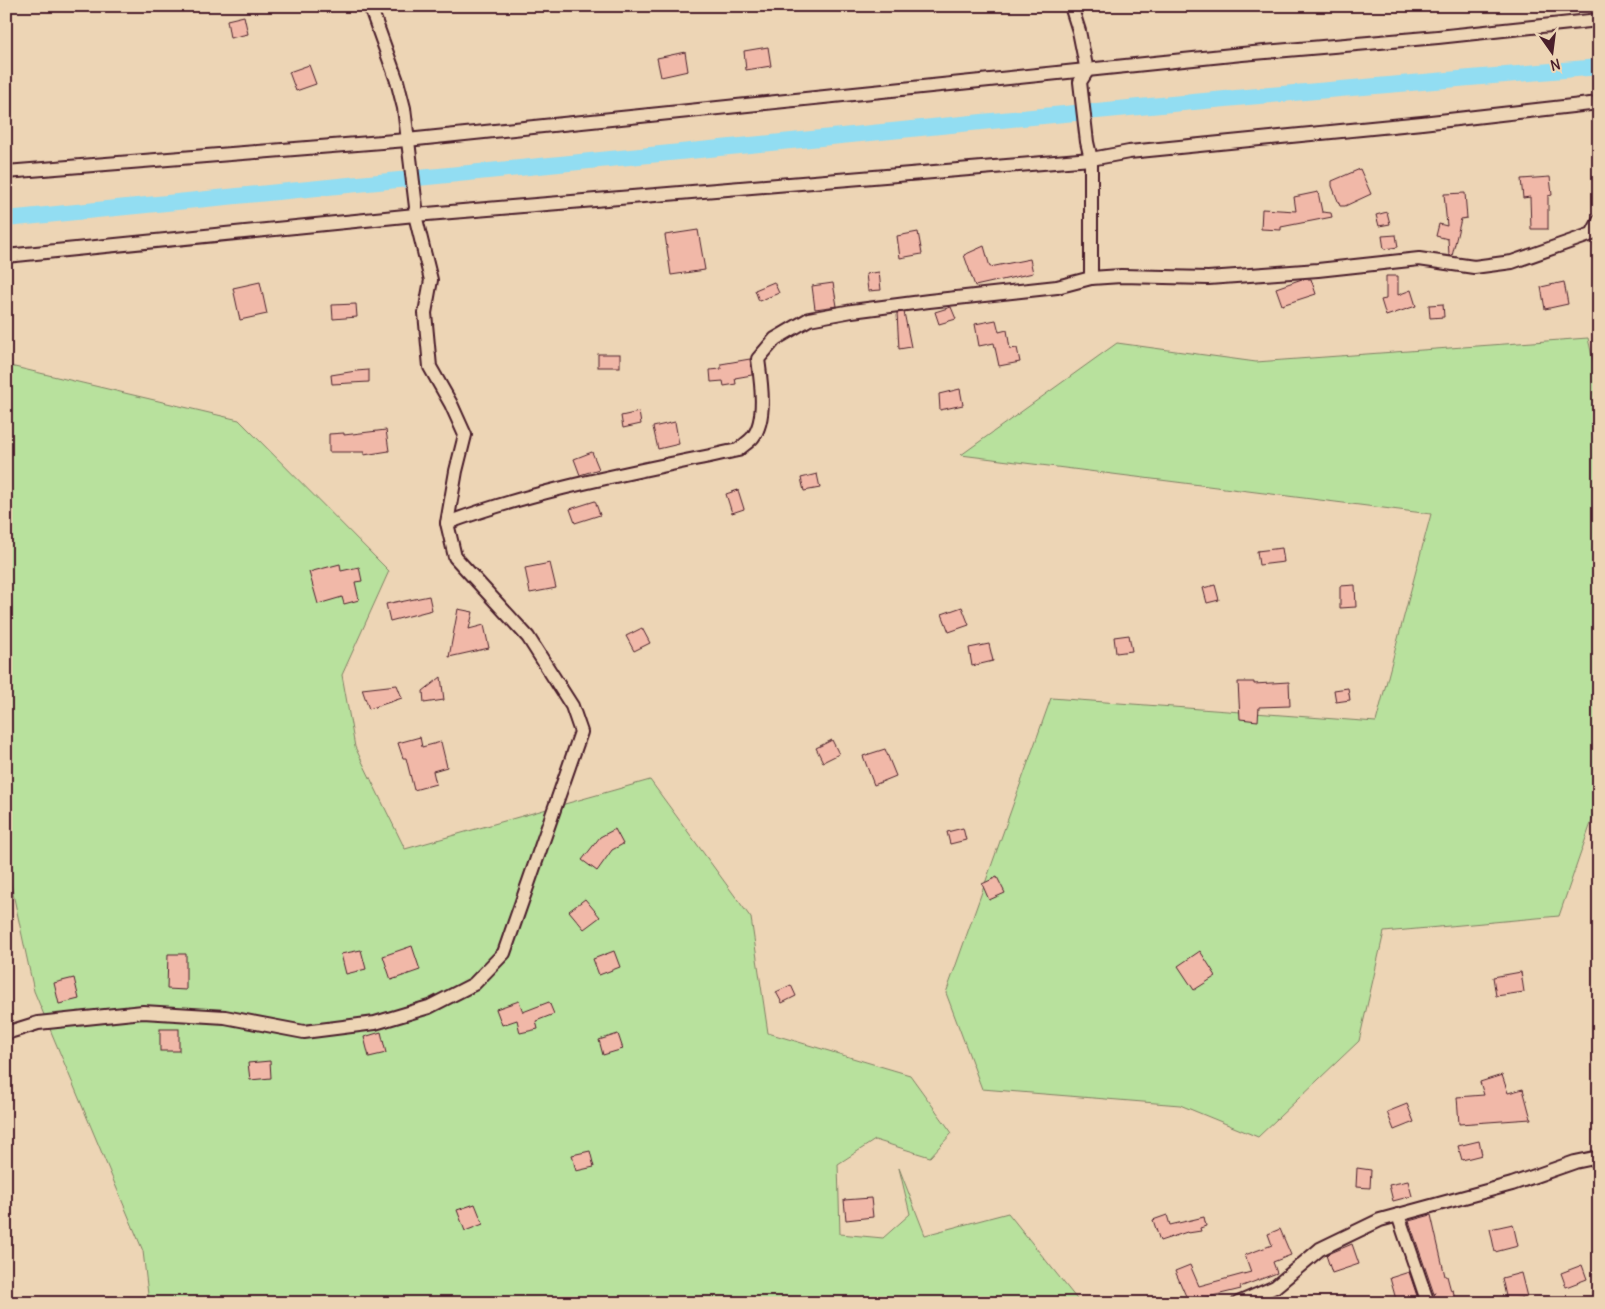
<svg xmlns="http://www.w3.org/2000/svg" width="1605" height="1309" font-family="Delius,sans-serif">
  <style>
    .green { fill: #b8e19d; stroke: #818064 }
    .lines { fill: none; stroke-linecap: round; stroke-linejoin: round }
    .canal { stroke: #92ddf2; stroke-width: 16 }
    .building { fill: #f1b8a8; stroke: #4a1f2b }
    .street-casing { stroke: #4a1f2b; stroke-width: 16 }
    .street { stroke: #edd5b5; stroke-width: 12 }
  </style>
  <rect width="100%" height="100%" fill="#edd5b5"/>
  <filter id="ink" filterUnits="userSpaceOnUse"><feTurbulence type="fractalNoise" baseFrequency=".02" numOctaves="2"/><feDisplacementMap in="SourceGraphic" scale="10" xChannelSelector="R" yChannelSelector="G"/><feConvolveMatrix kernelMatrix="1 2 1 2 8 2 1 2 1" color-interpolation-filters="sRGB"/></filter>
  <g filter="url(#ink)">
    <g class="green">
      <path d="M1588,338L1599,388V800L1559,916L1384,932L1359,1041L1258,1137L1180,1105L982,1089L946,993L1051,698L1376,722L1431,514L961,455L1117,343L1256,362Z"/>
      <path d="M6,365L239,420L389,571L342,675L355,747L405,849L650,780L751,918L768,1033L910,1075L952,1133L930,1157L875,1140L838,1164L840,1234L883,1238L910,1214L899,1168L925,1235L1008,1213L1080,1303H149L143,1251L34,991L6,861Z"/>
    </g>
    <g class="lines">
      <path class="canal" d="M6,219L1032,117L1247,97L1599,67"/>
    </g>
    <g class="building">
      <path d="M244,16L248,34L230,38L227,20Z"/>
      <path d="M768,47L771,66L746,70L744,51Z"/>
      <path d="M685,52L688,71L661,77L657,58Z"/>
      <path d="M309,65L316,84L296,91L289,72Z"/>
      <path d="M1360,169L1371,194L1345,206H1340L1332,186V181Z"/>
      <path d="M1550,177L1552,195L1548,196V229H1531L1530,197L1523,198L1521,179Z"/>
      <path d="M1318,192L1322,212L1331,213L1332,217L1281,227V230L1261,229L1262,209L1296,211L1294,197Z"/>
      <path d="M1465,193L1467,218L1461,219L1452,256L1449,255L1448,239L1436,236L1439,224L1447,226L1444,194Z"/>
      <path d="M1387,212L1390,224L1379,226L1376,215Z"/>
      <path d="M698,230L705,270L671,275L665,235Z"/>
      <path d="M918,232L922,254L900,258L897,236Z"/>
      <path d="M1396,235L1398,247L1384,249L1382,236Z"/>
      <path d="M984,246L990,267L1030,259L1033,273L975,286L964,255Z"/>
      <path d="M879,272L881,290L868,291L866,274Z"/>
      <path d="M1386,276H1398V295L1411,290L1416,306L1386,316L1381,300L1386,299Z"/>
      <path d="M1302,279H1311L1316,294L1282,305L1276,288Z"/>
      <path d="M260,282L267,314L240,320L233,288Z"/>
      <path d="M774,282L779,293L759,301L755,290Z"/>
      <path d="M1564,282L1568,304L1545,309L1541,287Z"/>
      <path d="M833,283L837,306L815,309L812,286Z"/>
      <path d="M356,304L357,317L333,319L332,305Z"/>
      <path d="M1443,304L1444,317L1430,318L1429,305Z"/>
      <path d="M951,307L956,319L939,324L935,312Z"/>
      <path d="M904,312L911,347L899,349L897,313Z"/>
      <path d="M996,320L999,332L1007,330L1010,349L1017,348L1020,362L999,366L994,343L979,346L975,324Z"/>
      <rect x="598" y="354" width="22" height="13"/>
      <path d="M750,359L752,375L735,378L736,384L724,386L723,381L711,382L710,370L721,369V364Z"/>
      <path d="M369,370V382L332,384L331,375L356,371Z"/>
      <path d="M960,389L963,405L940,410L939,394Z"/>
      <path d="M639,412L641,424L623,428L621,416Z"/>
      <path d="M675,422L679,444L658,449L653,427Z"/>
      <path d="M386,430L389,451L364,455V452H329V434L344,433V435Z"/>
      <path d="M592,452L599,469L580,475L574,459Z"/>
      <path d="M817,474L820,488L804,491L801,478Z"/>
      <path d="M738,490L744,509L732,513L726,494Z"/>
      <path d="M595,501L600,515L575,523L570,509Z"/>
      <path d="M1282,548L1284,562L1259,565L1257,551Z"/>
      <path d="M550,563L556,588L530,593L525,568Z"/>
      <path d="M340,564L341,571L359,567L362,581L355,582L359,600L344,604L342,597L318,604L309,572Z"/>
      <path d="M1215,585L1219,600L1207,603L1203,588Z"/>
      <path d="M1355,585L1356,607L1340,608V586Z"/>
      <path d="M429,596L432,610L390,621L386,604L400,601V602Z"/>
      <path d="M962,607L969,625L949,632L942,614Z"/>
      <path d="M458,609L473,612L469,629L484,625L489,648L449,657Z"/>
      <path d="M642,628L650,643L634,651L626,636Z"/>
      <path d="M1129,635L1132,651L1116,653L1114,637Z"/>
      <path d="M989,644L993,661L972,666L969,648Z"/>
      <path d="M441,677L444,700L424,703L423,691Z"/>
      <path d="M1238,682H1254V684L1289,682L1290,706L1259,707L1258,721L1240,719Z"/>
      <path d="M397,685L402,698L369,709L362,689Z"/>
      <path d="M1348,688L1350,700L1336,702L1334,690Z"/>
      <path d="M420,737L422,747L441,742L447,767L433,771L436,784L414,790L406,758H403L398,743Z"/>
      <path d="M832,740L839,754L823,762L816,748Z"/>
      <path d="M885,749L896,776L874,785L863,756Z"/>
      <path d="M963,828L966,840L950,844L947,832Z"/>
      <path d="M615,829L623,844L612,850L597,871L582,860L600,837Z"/>
      <path d="M997,877L1005,893L989,900L982,884Z"/>
      <path d="M585,899L600,917L584,929L569,911Z"/>
      <path d="M412,946L420,970L391,980L383,956Z"/>
      <path d="M361,950L366,969L346,974L341,954Z"/>
      <path d="M614,951L620,967L599,975L593,959Z"/>
      <path d="M1200,951L1216,976L1194,990L1178,966Z"/>
      <path d="M168,954H186V990L167,989Z"/>
      <path d="M1521,972L1524,992L1496,996L1493,977Z"/>
      <path d="M74,978L79,999L59,1004L54,983Z"/>
      <path d="M791,985L796,996L782,1003L776,992Z"/>
      <path d="M519,1001L523,1012L549,1002L554,1014L536,1021L538,1029L520,1033L517,1020L502,1025L496,1009Z"/>
      <rect x="160" y="1029" width="19" height="22"/>
      <path d="M381,1032L386,1053L369,1057L364,1037Z"/>
      <path d="M618,1034L623,1049L603,1055L599,1040Z"/>
      <path d="M270,1061L271,1078L250,1080L248,1063Z"/>
      <path d="M1502,1075L1508,1093L1523,1089L1531,1119L1459,1124L1457,1097L1484,1095L1480,1082Z"/>
      <path d="M1407,1104L1414,1122L1394,1130L1387,1112Z"/>
      <path d="M1479,1141L1482,1155L1462,1160L1458,1146Z"/>
      <path d="M590,1151L594,1167L576,1171L572,1155Z"/>
      <path d="M1357,1168L1371,1170L1370,1188L1356,1187Z"/>
      <path d="M1408,1181L1412,1196L1393,1201L1389,1185Z"/>
      <path d="M871,1198L873,1217L846,1220L844,1200Z"/>
      <path d="M475,1204L483,1224L465,1231L457,1210Z"/>
      <path d="M1167,1215L1170,1225L1204,1217L1206,1226L1200,1228L1201,1231L1188,1233L1187,1232L1160,1241L1153,1220Z"/>
      <path d="M1431,1215L1445,1276H1447L1451,1291L1453,1290L1456,1303H1436L1434,1295L1436,1293L1434,1294L1409,1221Z"/>
      <path d="M1513,1224L1518,1246L1495,1252L1490,1229Z"/>
      <path d="M1280,1229L1291,1255L1273,1262L1277,1273L1240,1287L1241,1289L1200,1299L1201,1303H1189L1175,1271L1190,1265L1199,1286L1251,1272L1245,1255L1272,1245L1268,1234Z"/>
      <path d="M1352,1244L1359,1264L1332,1273L1326,1255Z"/>
      <path d="M1582,1265L1587,1279L1566,1287L1561,1273Z"/>
      <path d="M1409,1272L1418,1299L1405,1303H1397L1390,1278Z"/>
      <path d="M1521,1273L1527,1297L1507,1301L1502,1278Z"/>
    </g>
    <g class="lines">
      <g class="street-casing">
        <g id="street">
          <path d="M6,172L407,140L1242,54L1438,37L1599,20"/>
          <path d="M6,256L415,215L1091,159L1129,152L1422,123L1599,103"/>
          <path d="M1091,278L1121,276L1208,278L1318,270L1419,259L1474,267L1512,262L1592,234L1599,221"/>
          <path d="M447,523C541,488 640,471 738,450C742,446 749,442 753,437C767,419 761,381 758,359L775,339L809,319L852,311L929,301L1057,287L1091,278V159L1087,142L1080,82L1087,71L1079,31L1071,6"/>
          <path d="M6,1033L38,1023L143,1012L225,1017L304,1032L375,1023L429,1007L474,984L504,953L581,732L572,706L528,637L455,557L447,523L456,471L465,435L451,404L430,367L425,313L431,280L415,215L416,207L404,108L397,81L370,6"/>
          <path d="M1398,1215L1428,1303"/>
          <path d="M1238,1303L1275,1287L1320,1249L1380,1220L1512,1184L1575,1162L1599,1157"/>
        </g>
      </g>
      <use href="#street" class="street"/>
    </g>
  </g>
  <rect width="1605" height="1309" fill="none" stroke="#edd5b5" stroke-width="25"/>
  <rect x="12" y="12" width="1580" height="1284" fill="none" stroke="#4a1f2b" stroke-width="2" filter="url(#ink)"/>
  <g transform="translate(1552 52) rotate(166)" stroke="#edd5b5" stroke-width="4" paint-order="stroke">
  <path d="M0-4L9 19L0 12L-9 19Z" fill="#4a1f2b"/>
  <text y="-8" font-size="14" font-weight="bold" text-anchor="middle" fill="#4a1f2b">N</text>
  </g>
</svg>
